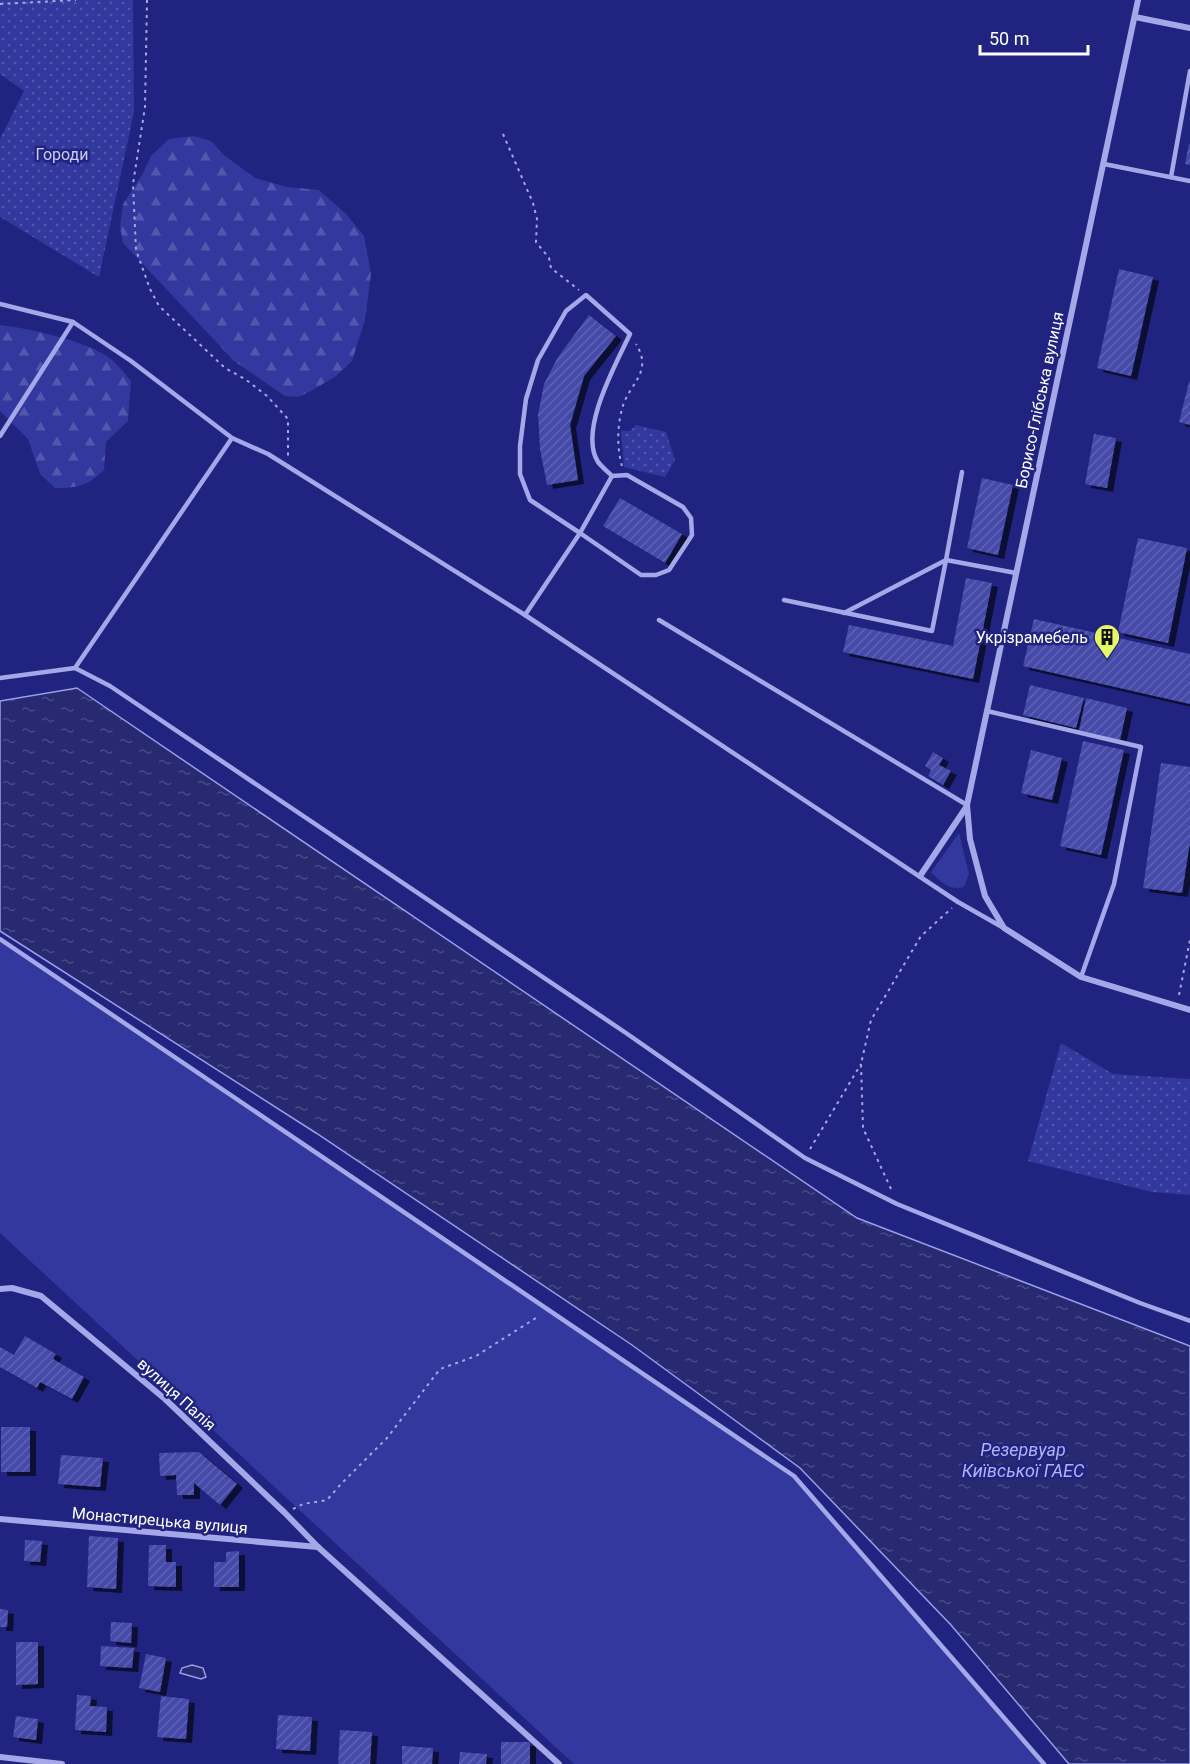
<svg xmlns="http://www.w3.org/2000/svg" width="1190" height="1764" font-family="Roboto,sans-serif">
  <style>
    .grass { fill: #33389f }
    .forest { fill: url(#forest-firs) }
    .park { fill: url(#park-dots) }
    .water { fill: url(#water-ripples); stroke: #989ee9; stroke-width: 1.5 }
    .building { fill: url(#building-hatch); filter: url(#shadow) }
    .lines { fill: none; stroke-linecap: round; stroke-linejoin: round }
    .path { stroke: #a5a8e8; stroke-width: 2; stroke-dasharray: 3 4.5; stroke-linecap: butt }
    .service { stroke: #a5a8e8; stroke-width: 4.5 }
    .minor { stroke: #a5a8e8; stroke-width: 6 }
    .labels { text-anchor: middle; stroke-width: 5; stroke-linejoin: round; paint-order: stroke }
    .park-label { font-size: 16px; fill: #c9cbf6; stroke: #202380 }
    .street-label { font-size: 16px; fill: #fff; stroke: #202380 }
    .poi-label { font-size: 16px; fill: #fff; stroke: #202380; text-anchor: end }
    .water-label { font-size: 18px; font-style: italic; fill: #b0b4f0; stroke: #202380 }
  </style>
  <defs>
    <pattern id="forest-firs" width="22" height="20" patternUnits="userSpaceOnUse" patternTransform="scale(1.5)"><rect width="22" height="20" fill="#33389f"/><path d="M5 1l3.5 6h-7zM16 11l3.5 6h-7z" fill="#5256ad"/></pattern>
    <pattern id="park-dots" width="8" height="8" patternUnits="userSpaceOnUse" patternTransform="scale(1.5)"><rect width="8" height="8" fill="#33389f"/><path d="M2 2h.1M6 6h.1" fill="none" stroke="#5256ad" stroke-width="1.8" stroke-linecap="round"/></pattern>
    <pattern id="water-ripples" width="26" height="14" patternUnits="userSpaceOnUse" patternTransform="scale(1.5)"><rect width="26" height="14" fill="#282a71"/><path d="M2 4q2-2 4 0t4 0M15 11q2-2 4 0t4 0" fill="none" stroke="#484a86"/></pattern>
    <pattern id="building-hatch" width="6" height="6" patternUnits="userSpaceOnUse" patternTransform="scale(1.5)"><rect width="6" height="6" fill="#4448a8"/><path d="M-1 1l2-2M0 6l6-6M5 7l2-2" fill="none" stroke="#6063b5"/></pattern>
    <filter id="shadow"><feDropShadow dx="6" dy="4" stdDeviation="0" flood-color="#0009"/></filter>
  </defs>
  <rect width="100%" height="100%" fill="#202380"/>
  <g class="grass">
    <path d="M959,833L969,874L964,887C949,891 941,882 931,872Z"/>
    <path d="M0,939L794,1476L1044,1764H574L0,1233Z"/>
  </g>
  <g class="forest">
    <path d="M194,136L211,141L224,155L255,178L287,187L319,190L347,215L364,236L371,274L365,320L352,361L336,376L311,391L298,397L285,396L234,361L123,243L120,227L123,204L142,175L151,156L169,139Z"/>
    <path d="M0,325C28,328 91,342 112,360C119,366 125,374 131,381L128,421L106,442L104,470C88,486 77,488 55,488L40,474L28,439L0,411Z"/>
  </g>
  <g class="park">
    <path d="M0,0H133L134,112L99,277L0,217V139L24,91L0,74Z"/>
    <path d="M636,425L666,432L675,460L665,477L624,467L621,431H630Z"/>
    <path d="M1061,1043L1113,1074L1190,1079V1195L1152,1192L1028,1161Z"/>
  </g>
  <g class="water">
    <path d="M77,688L857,1218L1190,1346V1764H1069L951,1625L800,1468L632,1345L316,1133L0,931V701Z"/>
    <path d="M192,1665L203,1668L206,1677L201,1679L180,1673L182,1668Z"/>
  </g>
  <g class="building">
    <path d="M1189,144H1190V165L1185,164Z"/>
    <path d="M1119,269L1153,277L1131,376L1097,368Z"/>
    <path d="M589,315L616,336L584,376L570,425L578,480L547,485L540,449L538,415L544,384L558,357Z"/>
    <path d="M1189,382H1190V425L1179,422Z"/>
    <path d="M1094,434L1116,438L1107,488L1085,484Z"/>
    <path d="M982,478L1013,485L998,555L967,548Z"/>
    <path d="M620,498L682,534L665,563L603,526Z"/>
    <path d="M1138,538L1187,548L1168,643L1118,632Z"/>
    <path d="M966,578L992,583L973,679L843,652L849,625L953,646Z"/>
    <path d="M1034,619L1190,654V704L1023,666Z"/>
    <path d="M1030,685L1084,698L1076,728L1023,715Z"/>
    <path d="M1086,698L1127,708L1120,740L1079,730Z"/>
    <path d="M1083,741L1124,750L1101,855L1060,846Z"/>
    <path d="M1031,750L1062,758L1052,800L1021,793Z"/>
    <path d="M933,752L943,758L939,765L951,771L943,785L928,776L931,770L925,766Z"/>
    <path d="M1161,763L1190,767V842L1182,893L1143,888Z"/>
    <path d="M25,1336L56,1354L53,1359L84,1377L72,1399L40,1382L37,1388L0,1367V1347L14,1355Z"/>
    <rect x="1" y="1427" width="29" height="45"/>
    <path d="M199,1452L237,1484L220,1505L194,1483V1495H177L176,1475L160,1476L159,1453Z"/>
    <path d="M61,1455L103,1458L100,1487L58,1484Z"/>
    <path d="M89,1536L118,1538L116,1589L87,1587Z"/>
    <path d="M25,1540L42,1541L40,1562L24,1561Z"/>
    <path d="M149,1545H166V1562H176V1587L148,1586Z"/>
    <path d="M239,1551V1587H214V1562H226V1552Z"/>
    <path d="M0,1609L8,1610L7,1627H0Z"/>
    <path d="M111,1622L132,1623L131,1643L110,1641Z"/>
    <path d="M16,1642H38V1684L16,1685Z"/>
    <path d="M101,1646L134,1648L132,1668L100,1666Z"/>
    <path d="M146,1654L166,1658L160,1692L139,1688Z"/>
    <path d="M77,1695L91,1696L90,1706L107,1707L106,1732L75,1730Z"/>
    <path d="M161,1696L189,1699L186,1739L157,1737Z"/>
    <path d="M278,1715L312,1717L310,1751L276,1749Z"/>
    <path d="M16,1716L38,1719L36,1740L13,1737Z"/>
    <path d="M340,1730L372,1732L370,1764H338Z"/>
    <rect x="501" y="1742" width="29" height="22"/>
    <path d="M402,1746L433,1748L432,1764H402Z"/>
    <path d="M460,1752L487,1754L486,1764H459Z"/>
  </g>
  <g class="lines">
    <g class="path">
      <path d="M147,0L145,107L133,184L136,250L150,289L159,306L225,368L245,379L267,396L288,419V457"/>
      <path d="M0,4L76,0"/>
      <path d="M503,134L533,203L537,219L536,242L549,258L551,268L579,290"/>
      <path d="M622,466C617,449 617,427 622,409C628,384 654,373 636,344"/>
      <path d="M1179,995L1190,940"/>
      <path d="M810,1149L861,1064"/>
      <path d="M891,1189L863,1128L861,1064L871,1020L921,936L952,908"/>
      <path d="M293,1509L303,1504L327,1500L341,1484L387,1438L440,1369L476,1356L539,1316"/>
    </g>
    <g class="service">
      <path d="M1104,164L1190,181"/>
      <path d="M1171,177L1190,71"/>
      <path d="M0,304L73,322L131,361L232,438L268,454L525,615L958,902L1002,927"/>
      <path d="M0,436L73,322"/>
      <path d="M784,600L932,631L946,560L1016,573"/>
      <path d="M844,613L946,560L962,472"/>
      <path d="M525,615L580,533L530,500L520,474V446L526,399L538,360L566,311L586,295L630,334C616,364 578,431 598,462C602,467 608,472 612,476L580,533L641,575H656L669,570L692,535L691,518L683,507L627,475L612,476"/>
      <path d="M659,620L967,805"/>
      <path d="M75,668L110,686L626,1033L805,1158L897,1204L1140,1303L1190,1321"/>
      <path d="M0,678L75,668L232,438"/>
      <path d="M987,711L1141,747L1114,884L1081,977"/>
      <path d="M0,939L794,1476L1044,1764"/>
    </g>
    <g class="minor">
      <path d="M1138,0L967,805L970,839L985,896L1004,928L1081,977L1190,1010"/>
      <path d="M1135,17L1190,28"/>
      <path d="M920,876L967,806"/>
      <path d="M0,1289L12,1288L41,1296L165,1399L285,1513L318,1547L559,1764"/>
      <path d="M0,1519L318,1547"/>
      <path d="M0,1757L62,1764"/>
    </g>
  </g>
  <defs>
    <g id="building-pin" transform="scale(1.35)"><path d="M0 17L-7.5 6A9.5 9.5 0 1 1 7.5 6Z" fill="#e6f665" stroke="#202380"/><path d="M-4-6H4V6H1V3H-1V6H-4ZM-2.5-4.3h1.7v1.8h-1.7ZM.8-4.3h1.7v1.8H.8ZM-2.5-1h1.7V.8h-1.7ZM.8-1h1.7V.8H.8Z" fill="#111"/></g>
  </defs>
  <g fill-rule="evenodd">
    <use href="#building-pin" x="1107" y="637"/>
  </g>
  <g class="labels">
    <g class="park-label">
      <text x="62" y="160">Городи</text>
    </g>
    <g class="street-label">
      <text transform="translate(1039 400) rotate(-78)" y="6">Борисо-Глібська вулиця</text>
      <text transform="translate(177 1394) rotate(42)" y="6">вулиця Палія</text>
      <text transform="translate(160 1520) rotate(5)" y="6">Монастирецька вулиця</text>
    </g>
    <g class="poi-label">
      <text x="1088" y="643">Укрізрамебель</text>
    </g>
    <g class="water-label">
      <text x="1023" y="1456">Резервуар<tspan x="1023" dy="21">Київської ГАЕС</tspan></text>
    </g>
  </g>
  <path d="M980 45v9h108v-9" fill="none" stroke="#ffffff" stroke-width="3"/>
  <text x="989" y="45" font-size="18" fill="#ffffff" stroke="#202380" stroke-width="4.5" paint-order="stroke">50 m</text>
</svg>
